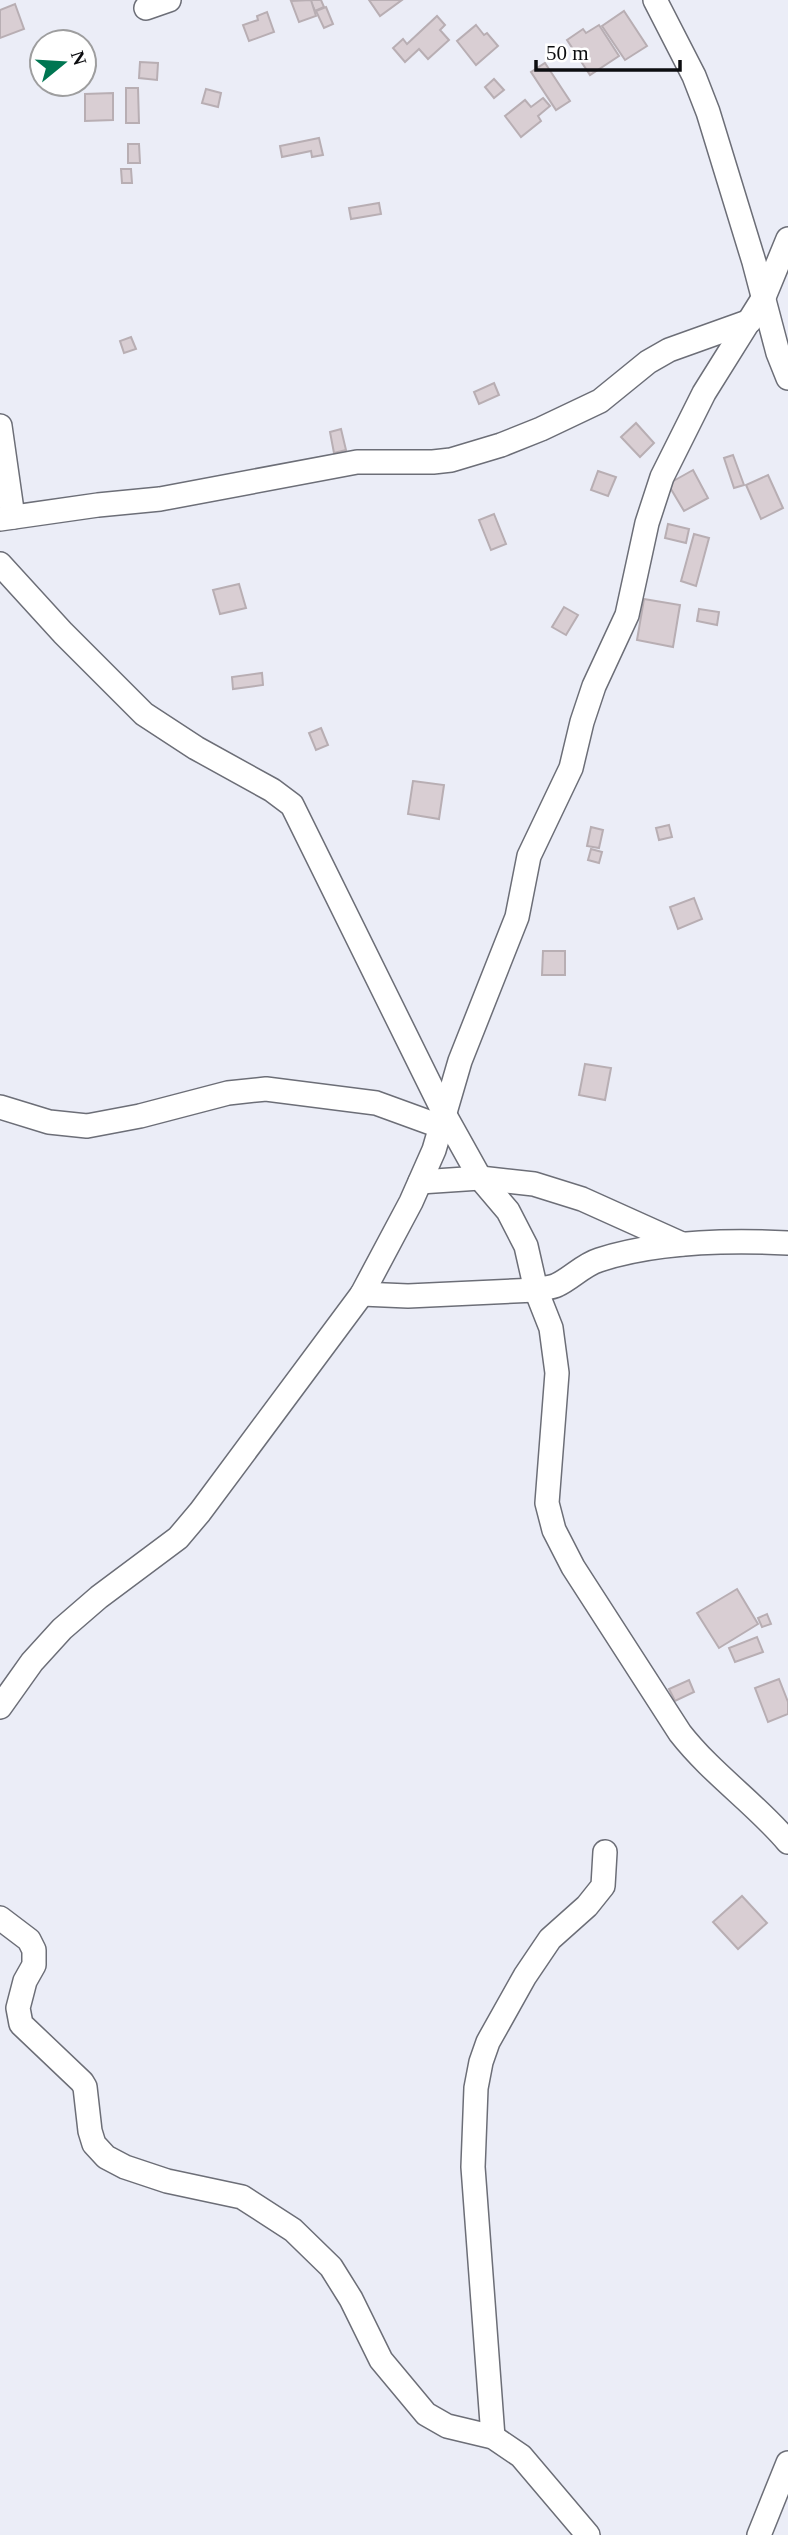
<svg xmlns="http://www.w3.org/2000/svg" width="788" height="2535" font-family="Georgia,serif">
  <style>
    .building { fill: #d9ced3; stroke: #b8aeb3; stroke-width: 2 }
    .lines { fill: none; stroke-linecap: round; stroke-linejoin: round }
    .street-casing { stroke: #6c6e77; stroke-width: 26 }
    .street { stroke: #fff; stroke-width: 23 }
  </style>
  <rect width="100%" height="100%" fill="#ebedf7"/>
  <g class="building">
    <path d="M310,0H321L324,7L315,11Z"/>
    <path d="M311,0L316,16L299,22L291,1Z"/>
    <path d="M369,0H402L380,16Z"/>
    <path d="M15,4L24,29L0,38V10Z"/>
    <path d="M326,7L333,24L324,28L316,11Z"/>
    <path d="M624,11L647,46L625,60L602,26Z"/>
    <path d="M267,12L274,32L249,41L243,25L258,20L257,16Z"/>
    <path d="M437,16L445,25L440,30L449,40L428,59L419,49L405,62L393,48L403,39L407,44Z"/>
    <path d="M476,25L484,35L487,33L498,46L476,65L457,41Z"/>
    <path d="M599,25L619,56L590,75L567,40L583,29L586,33Z"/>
    <path d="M140,62L158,63L157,80L139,78Z"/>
    <path d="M545,63L570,101L556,110L531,72Z"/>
    <path d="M494,79L504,90L494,98L485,87Z"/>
    <path d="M126,88H138L139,123H126Z"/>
    <path d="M206,89L221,93L218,107L202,103Z"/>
    <path d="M113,93V120L85,121V94Z"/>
    <path d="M543,98L550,106L538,116L541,121L521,137L505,116L525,100L531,107Z"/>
    <path d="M319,138L323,155L312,157L311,151L282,157L280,146Z"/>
    <path d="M128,144H139L140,163H128Z"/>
    <path d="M121,169H131L132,183H122Z"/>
    <path d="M379,203L381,214L351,219L349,208Z"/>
    <path d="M131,337L136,349L124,353L120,341Z"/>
    <path d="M494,383L499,395L479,404L474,392Z"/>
    <path d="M636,423L654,443L640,457L621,437Z"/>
    <path d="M341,429L346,450L334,453L330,432Z"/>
    <path d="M733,455L744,485L734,488L724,458Z"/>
    <path d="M693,470L708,498L684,511L668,484Z"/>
    <path d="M598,471L616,477L608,496L591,490Z"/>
    <path d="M768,475L783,508L761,519L746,485Z"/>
    <path d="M494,514L506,544L491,550L479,520Z"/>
    <path d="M668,524L689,529L686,543L665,538Z"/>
    <path d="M694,534L709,538L696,586L681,581Z"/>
    <path d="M239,584L246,608L220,614L213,590Z"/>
    <path d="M644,599L680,605L673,647L637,640Z"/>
    <path d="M564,607L578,615L566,635L552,627Z"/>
    <path d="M699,609L719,612L717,625L697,621Z"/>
    <path d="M262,673L263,685L233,689L232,677Z"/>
    <path d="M321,728L328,745L316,750L309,733Z"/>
    <path d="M413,781L444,785L439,819L408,814Z"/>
    <path d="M669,825L672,837L659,840L656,828Z"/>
    <path d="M591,827L603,830L599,848L587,846Z"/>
    <path d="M591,849L602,852L599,863L588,860Z"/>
    <path d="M694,898L702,919L678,929L670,907Z"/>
    <path d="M543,951H565V975H542Z"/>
    <path d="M585,1064L611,1068L605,1100L579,1095Z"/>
    <path d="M737,1589L758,1624L719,1648L697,1613Z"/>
    <path d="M767,1614L771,1624L762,1627L758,1618Z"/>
    <path d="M757,1637L763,1652L735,1662L729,1648Z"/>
    <path d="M779,1679L788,1702V1714L768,1722L755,1688Z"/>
    <path d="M689,1680L694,1692L675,1701L669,1689Z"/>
    <path d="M742,1896L767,1923L738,1949L713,1922Z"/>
  </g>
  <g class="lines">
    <g class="street-casing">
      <g id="street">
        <path d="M655,0L694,76L708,112L754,262L778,353L788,378"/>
        <path d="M146,8L169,0"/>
        <path d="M0,426L13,517"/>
        <path d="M0,519L98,505L160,499L357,462H433L451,460L501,445L541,429L600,401L648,362L669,350L750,321"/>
        <path d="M0,564L63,633L144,714L196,748L272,790L292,805L446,1117L480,1178L508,1211L526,1246L536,1290L551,1328L557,1373L547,1503L554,1530L573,1567L680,1733C712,1774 755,1803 788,1842"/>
        <path d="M0,1107L49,1122L87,1126L140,1116L228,1093L266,1089L376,1103L442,1127"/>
        <path d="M420,1182L480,1178L534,1184L582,1199L682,1244"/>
        <path d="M362,1294L408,1296L536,1290C542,1288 551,1288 557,1285C572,1278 583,1265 599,1260C657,1241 727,1240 788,1243"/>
        <path d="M0,1707L32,1662L62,1629L99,1597L178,1538L200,1512L362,1294L411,1202L434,1150L460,1061L517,917L529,856L571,768L582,722L594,686L627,615L647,523L662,477L704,393L764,297L788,239"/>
        <path d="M0,1918L29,1940L34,1950V1965L25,1981L18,2008L21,2024L82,2082L85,2087L90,2131L94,2144L106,2157L125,2167L167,2181L242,2197L293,2230L331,2267L351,2299L381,2360L426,2414L447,2426L493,2437L521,2456L588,2535"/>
        <path d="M493,2437L473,2167L476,2088L481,2062L488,2042L525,1976L550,1939L587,1906L603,1886L605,1852"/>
        <path d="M759,2535L788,2463"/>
      </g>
    </g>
    <use href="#street" class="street"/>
  </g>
  <g transform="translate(63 63) rotate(72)"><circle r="33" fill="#ffffff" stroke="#9e9e9f" stroke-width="2"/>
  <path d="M0-5L12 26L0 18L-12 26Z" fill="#007652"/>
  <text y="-10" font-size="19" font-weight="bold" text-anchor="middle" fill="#0c0d10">N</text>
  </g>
  <path d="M536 60v10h144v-10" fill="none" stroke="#0c0d10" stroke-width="3.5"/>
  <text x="546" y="60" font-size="21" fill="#0c0d10" stroke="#ffffff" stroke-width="5" paint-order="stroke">50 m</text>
</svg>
